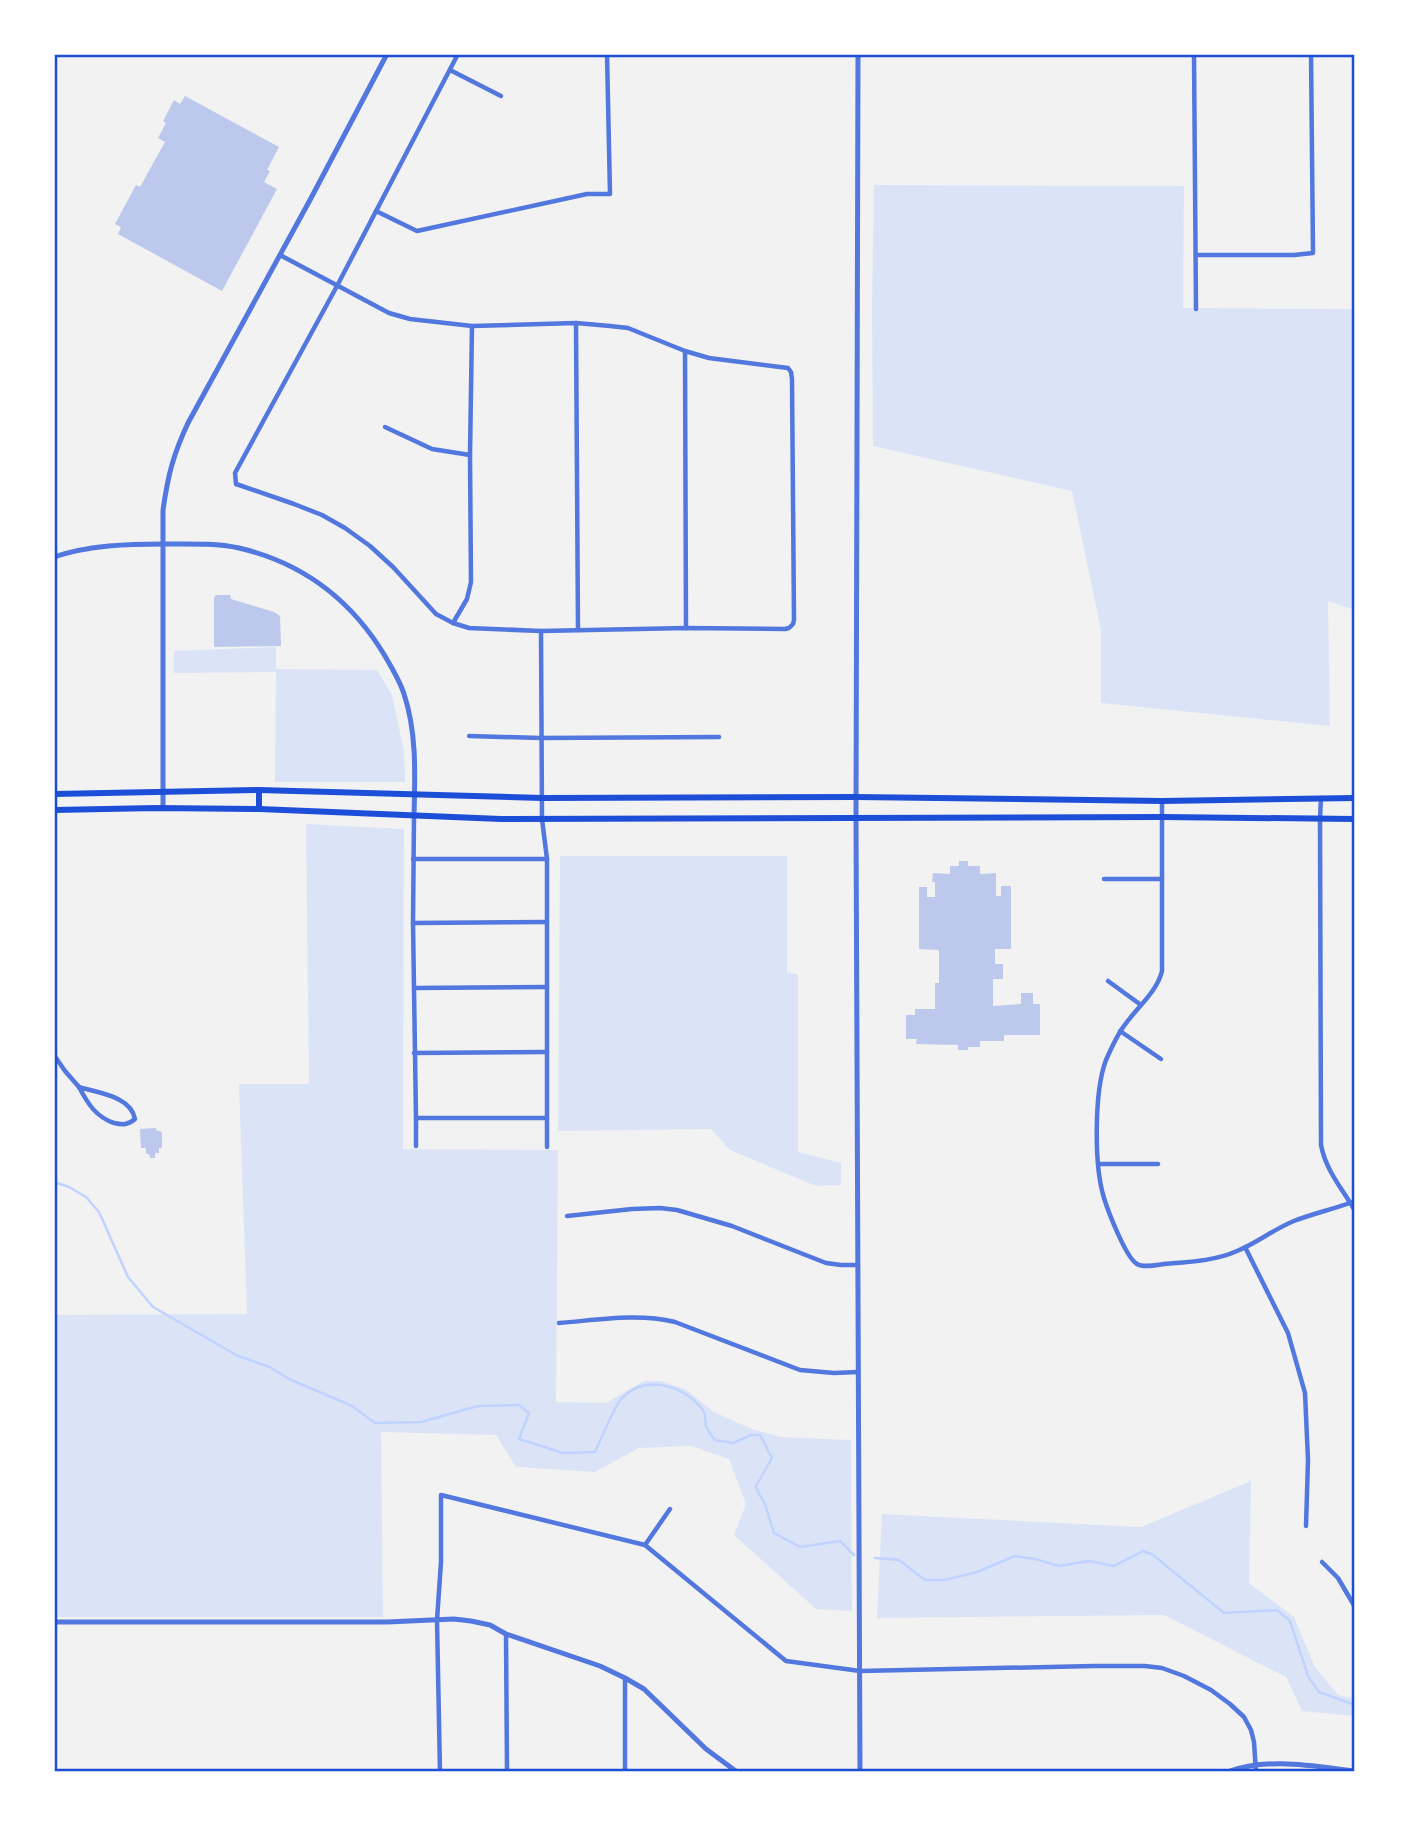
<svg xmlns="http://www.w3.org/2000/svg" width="1409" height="1826" font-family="Signika,sans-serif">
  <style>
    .green { fill: #dbe4f7 }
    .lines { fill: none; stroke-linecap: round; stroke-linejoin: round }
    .stream { stroke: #bfd3fe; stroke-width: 2.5 }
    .building { fill: #bdc9ec }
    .minor { stroke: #5277de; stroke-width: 4.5 }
    .tertiary { stroke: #5277de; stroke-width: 5 }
    .secondary { stroke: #1d4ed8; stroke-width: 6 }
    .neatline { fill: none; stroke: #1d4ed8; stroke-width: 2.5 }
  </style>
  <rect width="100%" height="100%" fill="#f2f2f2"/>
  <g class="green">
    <path d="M874,185L1184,186L1183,308L1355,309V610L1328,601L1330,726L1101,703V630L1072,491L873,446L872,308Z"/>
    <path d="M276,647V669L377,670L392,695L404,751L405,782H275L276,672L174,673V651Z"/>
    <path d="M306,824L404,829L403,1149L558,1150L556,1402L606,1403L644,1381H661L685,1389L714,1412L752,1429L780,1437L851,1440L852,1611L816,1609L734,1535L746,1504L729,1459L691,1446L639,1448L595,1472L516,1467L496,1435L381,1432L383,1617H54V1315L247,1314L239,1084H309Z"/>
    <path d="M560,856H787V973L798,974V1152L841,1163V1185L816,1186L730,1150L711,1129L558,1131Z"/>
    <path d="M1251,1481L1249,1583L1294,1617L1315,1667L1338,1695L1355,1699V1716L1302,1711L1286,1677L1164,1615L877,1618L882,1514L1141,1527Z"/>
  </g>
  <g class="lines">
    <g class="stream">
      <path d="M54,1182L69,1187L86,1197L99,1212L128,1277L153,1307L238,1356L270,1367L289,1379L352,1406L375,1423L421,1422L478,1406L519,1405L529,1413L519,1439L563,1453L595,1452C601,1440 614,1406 622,1398C646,1373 684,1386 703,1410C706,1415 705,1420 706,1426C708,1431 711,1435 715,1440L733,1443L751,1435H760L772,1458L756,1486L758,1492L765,1504L774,1533L800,1547L840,1541L854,1555"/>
      <path d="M875,1558L899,1560L925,1580H945L977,1572L1015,1556L1035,1559L1059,1566L1089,1561L1114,1566L1143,1551L1153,1555L1224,1613L1277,1610L1290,1621L1308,1676L1319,1692L1355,1705"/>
    </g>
  </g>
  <g class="building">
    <path d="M185,96L279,147L267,170L270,171L264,182L277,189L222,291L118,234L121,227L115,224L136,185L140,187L165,142L158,138L166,123L163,121L174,100L180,104Z"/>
    <path d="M216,595H230L231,599L274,612L280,616L281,646L214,647V598Z"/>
    <path d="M959,861H968V866H980V874L996,873V896H1001V886H1011V949H995V964H1003V979H993V1006L1021,1004V993H1033V1004H1040V1035H1004V1041H980V1047H968V1050H958V1045L916,1044L917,1039H906V1015H915V1009H935V983H939V950L919,949V887H927V897H935V882H932L933,873L950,874V866H959Z"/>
    <path d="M156,1128V1130L162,1132V1148H159V1153H155V1158H150V1155L146,1153V1148H141L140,1129Z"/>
  </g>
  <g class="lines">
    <g class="minor">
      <path d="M1194,54L1196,309"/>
      <path d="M450,70L501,96"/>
      <path d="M376,211L417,231L587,194H610L607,54"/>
      <path d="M280,255L389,313L410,319L472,326L576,323L610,326L628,328L685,351L709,358L788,368L791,372L792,379L794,620L793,624L789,628L785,629L686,628L541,631L469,628L453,623L436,614L393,567L370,546L345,528L322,515L294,504L236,484L235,473L337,286L458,54"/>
      <path d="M1196,255H1294L1313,253L1311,54"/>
      <path d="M576,323L578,630"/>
      <path d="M685,351L686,628"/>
      <path d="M385,427L432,449L470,455"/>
      <path d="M453,623L467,599L471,582L470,455L472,326"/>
      <path d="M469,736L540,738L719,737"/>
      <path d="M1321,798L1320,819L1321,1145C1326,1171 1342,1188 1355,1211"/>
      <path d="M1162,801V971C1156,995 1133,1010 1120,1032C1115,1040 1110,1051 1106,1060C1094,1092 1094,1166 1104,1198C1108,1211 1126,1258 1137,1264C1144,1268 1156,1265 1164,1264C1188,1262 1215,1261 1237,1251C1257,1243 1274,1229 1294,1221C1314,1213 1335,1209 1355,1201"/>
      <path d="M414,816L413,923L416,1118H547V859L542,819L541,631"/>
      <path d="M413,859H547"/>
      <path d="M1104,879H1162"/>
      <path d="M413,923L547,922"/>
      <path d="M1108,981L1141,1005"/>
      <path d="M414,988L546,987"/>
      <path d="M1120,1031L1161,1059"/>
      <path d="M414,1053L547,1052"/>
      <path d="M54,1055L65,1071L79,1087"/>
      <path d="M79,1087C98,1093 131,1096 135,1119C128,1125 123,1125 114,1123C96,1117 88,1104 79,1087Z"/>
      <path d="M416,1118V1146"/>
      <path d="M547,1118V1147"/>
      <path d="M1099,1164H1158"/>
      <path d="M567,1216L632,1209L660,1208L677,1210L732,1226L826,1263L841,1265H858"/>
      <path d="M1245,1247L1288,1333L1305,1393L1308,1460L1306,1526"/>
      <path d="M559,1323C598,1320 637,1313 675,1322L800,1370L834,1373L858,1372"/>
      <path d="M645,1545L670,1509"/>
      <path d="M1322,1562L1338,1578L1355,1607"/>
      <path d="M506,1634L507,1772"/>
      <path d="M625,1678V1772"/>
      <path d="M440,1772L437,1620L441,1562V1495L645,1545L786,1661L860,1671L1094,1666H1145L1162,1668L1184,1676L1211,1690L1230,1704L1244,1717L1251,1730L1254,1742L1256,1772"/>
    </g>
    <g class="tertiary">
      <path d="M858,54L856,818L860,1772"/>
      <path d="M54,557C89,545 128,544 165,544C190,544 215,543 239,548C303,563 352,601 385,656C392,668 400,681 404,694C417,733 415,775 414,816"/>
      <path d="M163,808V510C168,475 173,455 188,423L310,200L387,54"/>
      <path d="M54,1622H387L454,1619L471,1621L490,1625L506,1634L600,1666L625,1678L644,1689L706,1749L737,1772"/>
      <path d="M1227,1772C1268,1757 1313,1766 1355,1771"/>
    </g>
    <g class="secondary">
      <path d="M54,794L259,790L542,798L856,797L1162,801L1355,798"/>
      <path d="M259,809V790"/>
      <path d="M54,810L156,808L259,809L501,819L1162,817L1355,819"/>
    </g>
  </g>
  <rect width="1409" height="1826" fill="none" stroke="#ffffff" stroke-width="112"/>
  <rect x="56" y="56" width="1297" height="1714" class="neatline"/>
</svg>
